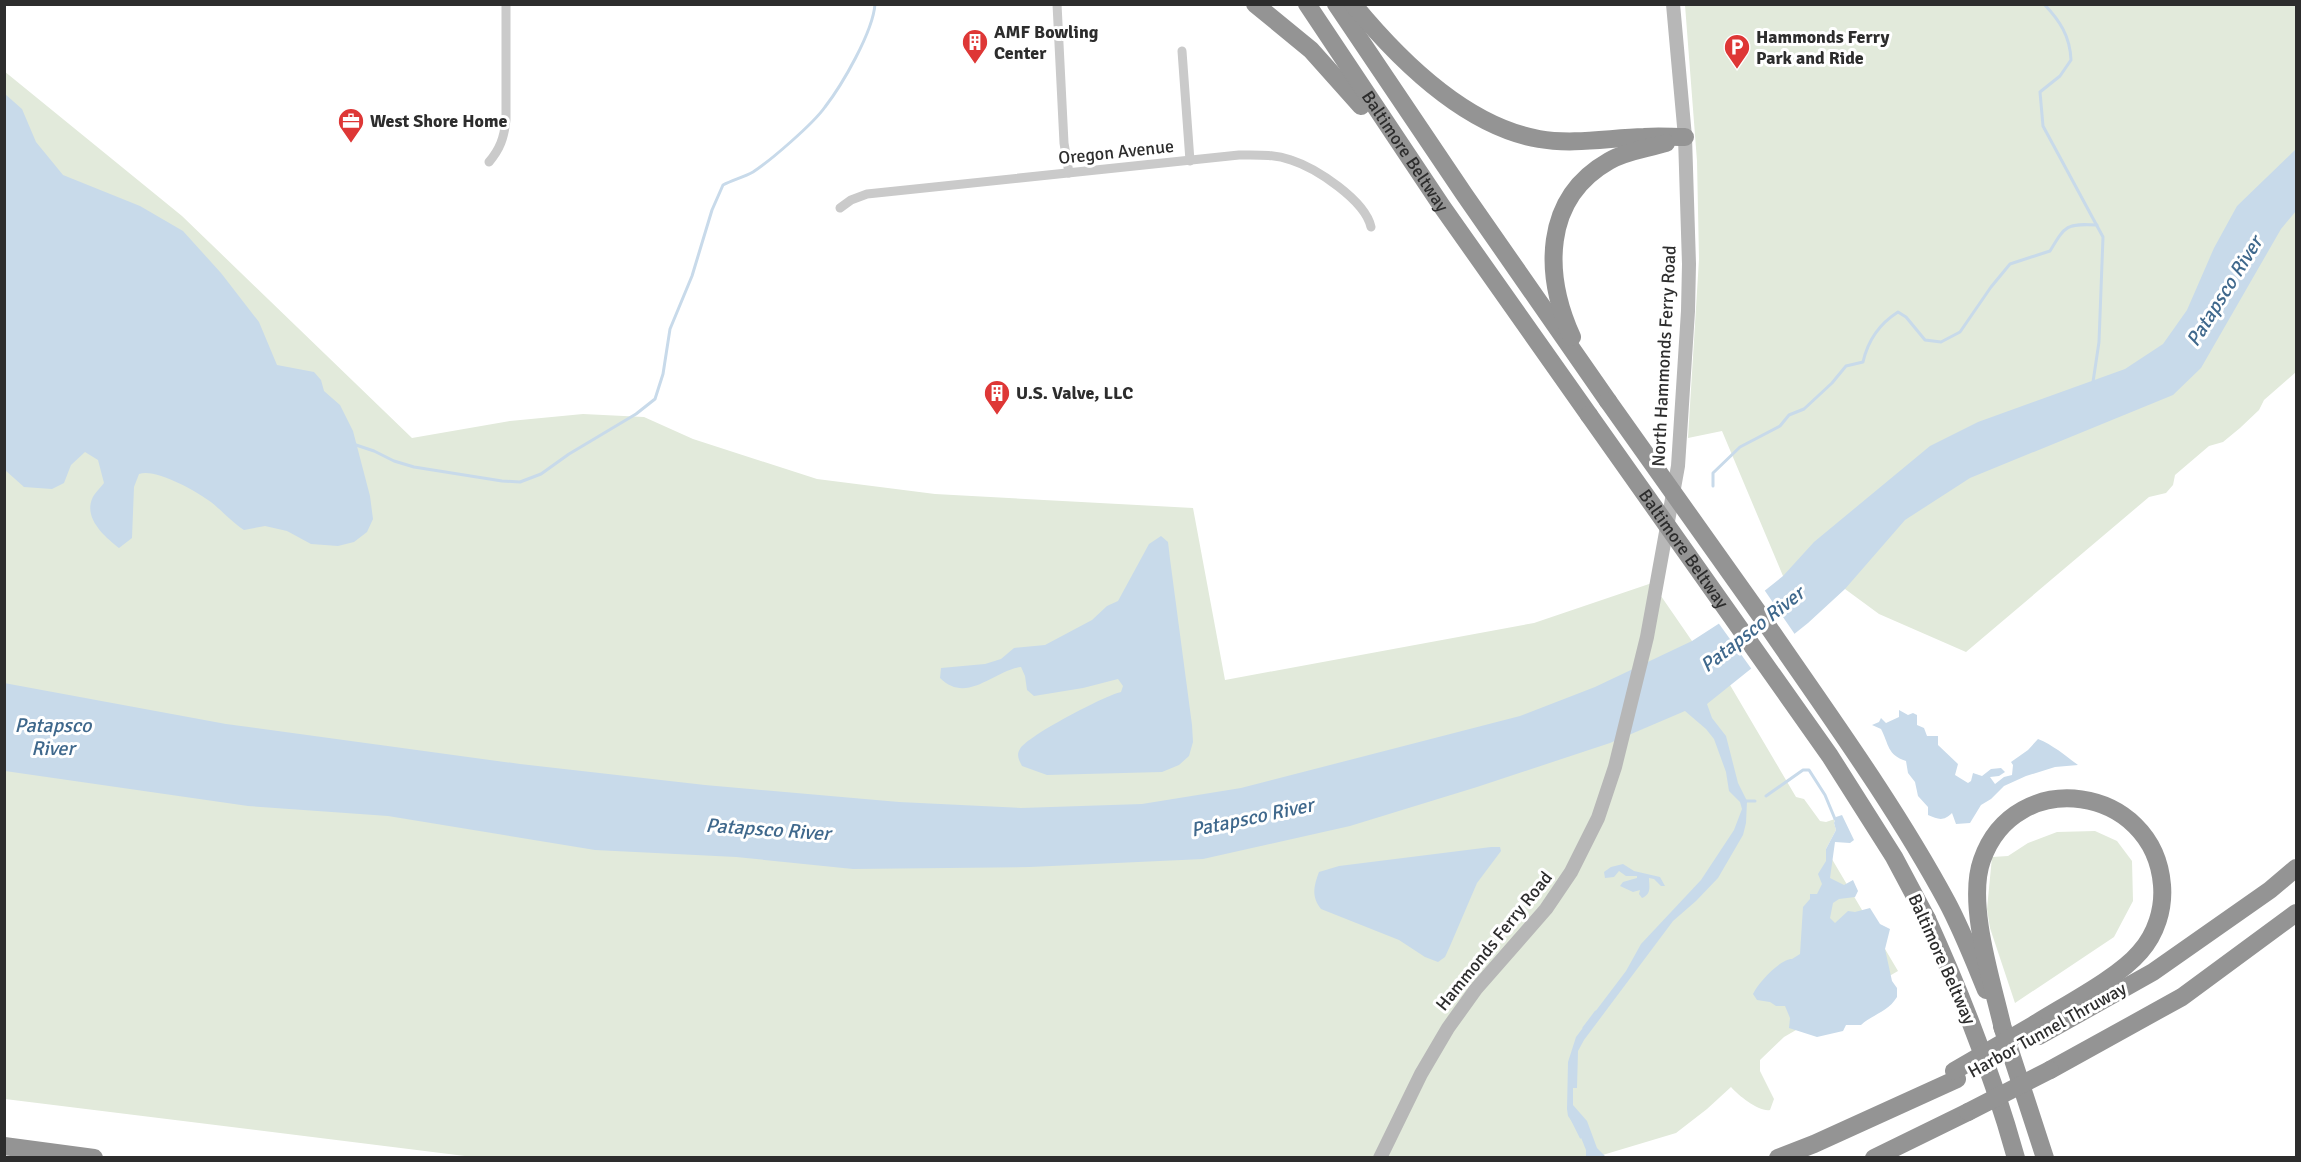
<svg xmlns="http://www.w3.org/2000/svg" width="2301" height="1162" font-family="Signika,sans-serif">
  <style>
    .green { fill: #e2eadb }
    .water { fill: #c8daea }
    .pier { fill: #fff }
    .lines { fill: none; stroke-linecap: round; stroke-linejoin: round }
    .stream { stroke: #c8daea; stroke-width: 3 }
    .street { stroke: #cacaca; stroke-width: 9 }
    .secondary { stroke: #b7b7b7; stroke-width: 14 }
    .highway { stroke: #949494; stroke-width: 18 }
    .highway-bridge { stroke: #949494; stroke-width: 18 }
    .labels { text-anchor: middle; stroke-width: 6; stroke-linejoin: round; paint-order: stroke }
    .poi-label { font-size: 18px; font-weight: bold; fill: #2d2d2d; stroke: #fff; text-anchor: start }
    .street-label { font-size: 18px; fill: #2d2d2d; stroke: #fff }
    .water-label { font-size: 20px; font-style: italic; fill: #3f688c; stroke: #fff }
  </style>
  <rect width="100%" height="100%" fill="#fff"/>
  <g class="green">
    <path d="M1685,5H2296V372L2264,400L2259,410L2240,428L2223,442L2209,446L2175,475L2173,485L2166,493L2149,497L1966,652L1879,614L1845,589L1783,576L1722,431L1688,438L1699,259L1697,161Z"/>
    <path d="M4,71L182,216L412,438L510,421L583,414L644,417L693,439L817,479L935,494L1193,508L1225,680L1534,623L1652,583L1692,641L1730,685L1796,797L1804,799L1820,821L1826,822L1835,819L1834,823L1836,830L1826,849L1898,971L1784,1037L1760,1060V1071L1774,1099L1770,1110C1759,1112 1739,1096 1731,1087L1707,1109L1676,1133L1596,1157L481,1158L5,1099Z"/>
    <path d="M2095,831L2117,841L2132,861L2133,901L2114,937L2015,1003L1990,928L1987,909L1992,857L2008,856L2028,843L2057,832Z"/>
  </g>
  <g class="water">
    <path d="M5,94L22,109L36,142L63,175L140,206L183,231L221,273L259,322L277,365L314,372L321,380L324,391L340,405L353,431L370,496L373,519L367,532L354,542L338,546L311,544L287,531L265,526L244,530C230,521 221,509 208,500C194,490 155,468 139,474L134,487L132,538L119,548C105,537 84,519 92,499C94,494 100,488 104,483L98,460L85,452L71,465L64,483L52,489L24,487L5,470Z"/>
    <path d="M2296,149V211L2281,229L2201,368L2173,395L1970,478L1905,520L1845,589L1808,623L1707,704L1712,718L1726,736L1738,783L1747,801L1746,823L1743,835L1718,878L1696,901L1673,921L1584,1040L1578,1051L1577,1088H1573V1105L1587,1121L1597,1148L1606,1157H1586V1150L1578,1130L1568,1116L1567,1109L1568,1062L1576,1037L1626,971L1641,944L1701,880L1734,830L1742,809L1740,802L1729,791L1726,772L1714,739L1706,729L1685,711L1610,743L1477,787L1350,826L1203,859L1030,867L853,869L736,857L595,850L388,816L248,806L5,771L4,683L226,724L520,764L705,785L899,802L1021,808L1142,804L1241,788L1520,716L1595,687L1692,641L1743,608L1783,576L1814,542L1930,446L1978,422L2125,369L2163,344L2187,310L2214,248L2237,206Z"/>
    <path d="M1161,536L1168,542L1170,559L1192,725L1193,742L1189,756L1179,765L1162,772L1047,775L1022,766C1019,760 1016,755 1020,749C1027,736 1106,695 1121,692L1123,686L1118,679L1083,688L1034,696L1027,690L1025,676L1021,667C994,670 967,705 940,678L941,668L985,664L1001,659L1014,648L1045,645L1092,620L1107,606L1118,601L1149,544Z"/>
    <path d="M1899,710L1908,715L1913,713L1917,715V725L1924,728L1927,736H1938V745L1958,764L1955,775L1968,783L1971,781L1973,773L1982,776L1991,769L2001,768L2005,772L1999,776L1990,777L1995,784L2004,777L2012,775L2013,765L2011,762L2028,750L2038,739C2053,745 2066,756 2078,765L2055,767L2026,776L2004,786L1991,799L1981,805L1970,823L1956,824L1952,813C1943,822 1938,819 1928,815V807L1918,796L1915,782L1908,773L1906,761C1887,755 1889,744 1881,729L1872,725L1879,722L1881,718L1886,723L1899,717Z"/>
    <path d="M1842,815L1854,840L1850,843L1835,842L1830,878L1844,885L1853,880L1858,891L1855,897L1839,899L1833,903L1830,918L1835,923L1848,911L1855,912L1870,908L1880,924L1890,929L1885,949L1892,981L1897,988V997C1888,1012 1873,1014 1861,1025H1846L1843,1031L1817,1037L1789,1028L1790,1018L1785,1006H1776L1770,1002L1757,1000L1753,994C1758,983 1780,959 1792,959L1800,954L1803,907L1810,899V894H1817L1822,884L1818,874L1826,861V849L1836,830L1834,823L1836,817Z"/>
    <path d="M1491,847H1500L1501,851L1477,883L1450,946L1445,957L1438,962L1425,957L1399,940L1321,909C1311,896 1314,886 1319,872L1339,866Z"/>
    <path d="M1623,864L1634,871L1660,877L1665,886H1661L1654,879L1649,878C1649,886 1652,894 1642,898L1639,894L1640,890L1633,892L1620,886L1623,882L1637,878V876H1626L1619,871L1614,877L1605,878L1604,872L1611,867Z"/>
  </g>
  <path class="pier" d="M1763,588L1796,636L1753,671L1717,621Z"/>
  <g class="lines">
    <g class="stream">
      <path d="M2044,4C2060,21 2070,36 2071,60L2060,76L2040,92L2043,126L2103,237L2099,342L2093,382"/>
      <path d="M353,444L374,451L394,461L414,467L502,481L520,482L541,474L569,454L636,414L655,399L663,374L670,329L692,276L712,210L723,185C733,180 744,177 753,172C770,161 813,124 825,107C842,85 873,32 875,4"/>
      <path d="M1713,486V473L1740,447L1780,426L1789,415L1804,409L1832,383L1846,366L1863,362C1868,340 1879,324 1898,312L1906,317L1925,340L1941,342L1960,332L1991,287L2010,264L2050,251C2065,226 2066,223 2097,225"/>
      <path d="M1766,796L1803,770H1809L1825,795L1835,819"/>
      <path d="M1745,801H1755"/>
      <path d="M1584,1028L1596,1012"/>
      <path d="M1572,1119L1581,1137"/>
    </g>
    <g class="street">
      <path d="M1057,4L1064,143L1069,173"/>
      <path d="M1182,51L1190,161"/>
      <path d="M489,162C500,149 504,138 506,120V4"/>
      <path d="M840,208L851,200L867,194L1239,155C1257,155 1274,154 1291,160C1316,168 1365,200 1371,227"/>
    </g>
    <path class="secondary" d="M1380,1158L1421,1074L1448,1028L1476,989L1546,909L1571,872L1598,818L1615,767L1647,637L1678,466L1688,311L1689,264L1685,137L1673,4"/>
    <g class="highway">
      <path d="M1255,4L1311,50L1361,106"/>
      <path id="s1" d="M1307,4L1443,208L1589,415"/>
      <path d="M1336,4L1464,194L1608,401"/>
      <path d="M1353,4C1399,60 1465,126 1539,139C1573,145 1609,138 1644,137C1658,136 1672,137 1685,137"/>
      <path d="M1572,337C1544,275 1542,199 1609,161C1626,151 1647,149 1666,143"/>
      <path d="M1765,622C1828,714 1894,804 1947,902C1962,930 1974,961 1986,990"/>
      <path d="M1927,919C1962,996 1993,1075 2016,1158"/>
      <path d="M2002,1026L2045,1158"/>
      <path d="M2003,1029C1993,984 1966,904 1982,860C2015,765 2154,785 2162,885C2164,909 2156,934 2140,952C2118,978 2065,1005 2035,1024"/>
      <path d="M2039,1036L2153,972L2270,890L2296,868"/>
      <path d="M2050,1070L2182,997L2296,913"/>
      <path d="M4,1146L94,1158"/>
      <path d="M1778,1158L1814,1144L1957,1079"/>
      <path d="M1874,1158L1968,1112"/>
    </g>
    <g class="highway-bridge">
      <path d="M1608,401L1765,622"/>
      <path id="s2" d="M1589,415L1830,756L1894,857L1927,919"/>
      <path d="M1954,1071L2035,1024"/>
      <path d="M1968,1112L2050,1070"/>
    </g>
  </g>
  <defs>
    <g id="building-pin" transform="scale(1.35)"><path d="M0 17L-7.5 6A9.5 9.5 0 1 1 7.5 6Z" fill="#de3736" stroke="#fff"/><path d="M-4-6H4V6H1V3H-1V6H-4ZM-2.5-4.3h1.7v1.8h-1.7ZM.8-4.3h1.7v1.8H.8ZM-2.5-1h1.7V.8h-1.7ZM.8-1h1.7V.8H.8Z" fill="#fff"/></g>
    <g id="parking-pin" transform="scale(1.35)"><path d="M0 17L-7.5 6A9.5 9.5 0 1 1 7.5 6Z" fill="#de3736" stroke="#fff"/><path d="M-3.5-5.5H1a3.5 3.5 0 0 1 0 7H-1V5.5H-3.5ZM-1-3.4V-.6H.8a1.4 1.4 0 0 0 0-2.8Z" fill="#fff"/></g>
    <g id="office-pin" transform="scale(1.35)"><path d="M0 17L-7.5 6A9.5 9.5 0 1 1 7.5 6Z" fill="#de3736" stroke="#fff"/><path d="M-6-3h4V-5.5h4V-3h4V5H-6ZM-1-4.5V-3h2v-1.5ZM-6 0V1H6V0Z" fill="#fff"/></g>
  </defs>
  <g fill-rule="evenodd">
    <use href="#building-pin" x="975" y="42"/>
    <use href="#parking-pin" x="1737" y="47"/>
    <use href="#office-pin" x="351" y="121"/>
    <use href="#building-pin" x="997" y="393"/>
  </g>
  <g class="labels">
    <g class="poi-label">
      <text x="994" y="38">AMF Bowling<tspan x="994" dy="21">Center</tspan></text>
      <text x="1756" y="43">Hammonds Ferry<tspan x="1756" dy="21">Park and Ride</tspan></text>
      <text x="370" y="127">West Shore Home</text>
      <text x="1016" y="399">U.S. Valve, LLC</text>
    </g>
    <g class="street-label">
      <text dy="6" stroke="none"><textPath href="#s1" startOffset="177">Baltimore Beltway</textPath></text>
      <text transform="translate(1116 152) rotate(-6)" y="6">Oregon Avenue</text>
      <text transform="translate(1664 356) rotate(-87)" y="6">North Hammonds Ferry Road</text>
      <text dy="6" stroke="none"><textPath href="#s2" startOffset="164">Baltimore Beltway</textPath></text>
      <text transform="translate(1494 941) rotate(-51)" y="6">Hammonds Ferry Road</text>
      <text transform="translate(1942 959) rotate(66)" y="6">Baltimore Beltway</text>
      <text transform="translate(2047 1030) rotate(-29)" y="6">Harbor Tunnel Thruway</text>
    </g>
    <g class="water-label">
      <text transform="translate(2224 291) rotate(-58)" y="7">Patapsco River</text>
      <text transform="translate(1752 629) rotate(-38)" y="7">Patapsco River</text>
      <text x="53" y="732">Patapsco<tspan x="53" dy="23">River</tspan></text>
      <text transform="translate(1252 817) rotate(-12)" y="7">Patapsco River</text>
      <text transform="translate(768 829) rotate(4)" y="7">Patapsco River</text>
    </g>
  </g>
  <rect width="2301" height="1162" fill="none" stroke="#2d2d2d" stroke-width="12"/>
</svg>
